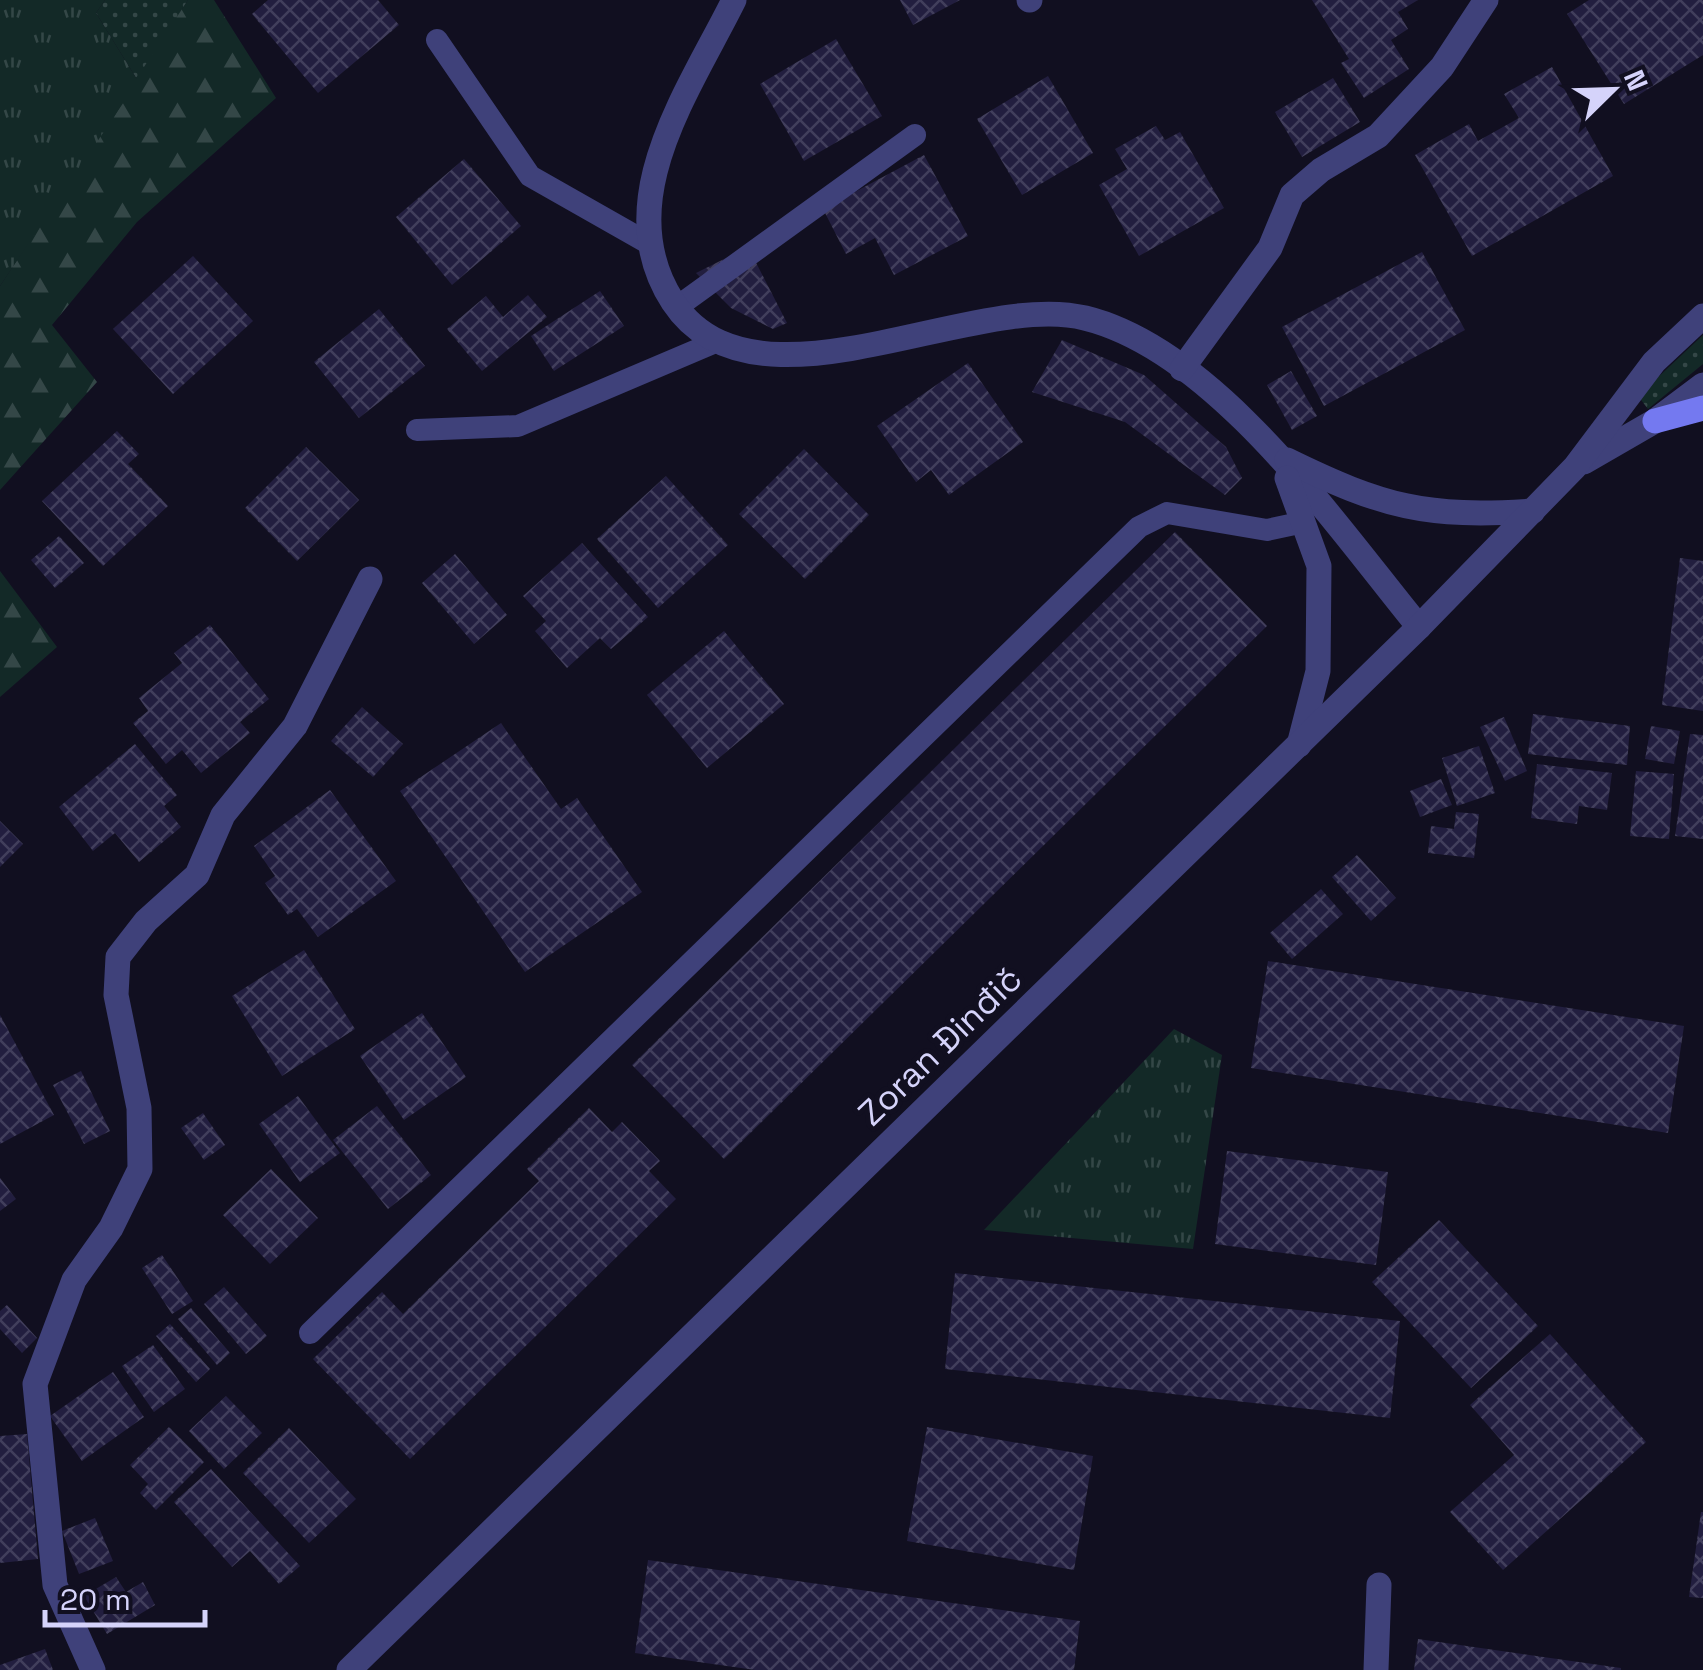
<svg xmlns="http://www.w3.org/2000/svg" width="1703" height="1670" font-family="'Space Grotesk',sans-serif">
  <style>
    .grass { fill: url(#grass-dots) }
    .forest { fill: url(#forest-firs) }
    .park { fill: url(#park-tufts) }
    .building { fill: url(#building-cross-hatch) }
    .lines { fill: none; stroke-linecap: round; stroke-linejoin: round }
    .service { stroke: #3f417a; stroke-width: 22 }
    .minor { stroke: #3f417a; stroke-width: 25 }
    .tertiary { stroke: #3f417a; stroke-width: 25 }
    .secondary { stroke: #7479f0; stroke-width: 25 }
    .labels { text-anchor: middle; stroke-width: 10; stroke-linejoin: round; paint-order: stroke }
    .street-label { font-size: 35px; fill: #d5d3fa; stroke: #110f20 }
  </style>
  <defs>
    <pattern id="grass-dots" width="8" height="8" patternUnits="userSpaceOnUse" patternTransform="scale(2.5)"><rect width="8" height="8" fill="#132927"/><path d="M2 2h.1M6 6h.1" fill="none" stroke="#344747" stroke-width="1.8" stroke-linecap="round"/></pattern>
    <pattern id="forest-firs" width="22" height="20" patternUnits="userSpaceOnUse" patternTransform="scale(2.5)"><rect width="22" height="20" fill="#132927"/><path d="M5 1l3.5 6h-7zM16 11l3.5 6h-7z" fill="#344747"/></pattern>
    <pattern id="park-tufts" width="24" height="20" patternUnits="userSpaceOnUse" patternTransform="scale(2.5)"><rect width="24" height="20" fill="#132927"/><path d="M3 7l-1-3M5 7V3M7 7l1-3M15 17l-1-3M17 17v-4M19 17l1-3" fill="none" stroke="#344747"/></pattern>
    <pattern id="building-cross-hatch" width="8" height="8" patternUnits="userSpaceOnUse" patternTransform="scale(2.5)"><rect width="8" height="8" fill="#221e3f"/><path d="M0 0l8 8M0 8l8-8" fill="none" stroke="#413e5c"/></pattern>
  </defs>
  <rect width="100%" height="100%" fill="#110f20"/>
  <g class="grass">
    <path d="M105,0H188L138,81L96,13Z"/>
    <path d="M1703,335V364L1648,409L1638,396Z"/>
  </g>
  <g class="forest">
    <path d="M188,0H214L276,98L137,222L52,325L97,382L0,490V286Z"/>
    <path d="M0,571L57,647L0,697Z"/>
  </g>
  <g class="park">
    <path d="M0,0H105L96,13L138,81L0,286Z"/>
    <path d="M1174,1029L1222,1055L1193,1249L984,1230Z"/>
  </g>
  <g class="building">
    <path d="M268,0H378L399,25L318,93L252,14Z"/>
    <path d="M900,0H960L913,25Z"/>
    <path d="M1312,0H1418L1398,12L1408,29L1391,40L1409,69L1364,98L1341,63L1349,59Z"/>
    <path d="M1589,0H1703V55L1624,104L1567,14Z"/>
    <path d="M836,39L882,116L804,161L760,84Z"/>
    <path d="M1552,67L1613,176L1472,256L1415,155L1469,124L1478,141L1519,118L1504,94Z"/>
    <path d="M1048,76L1093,153L1022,195L977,119Z"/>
    <path d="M1333,78L1360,122L1302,157L1275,112Z"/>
    <path d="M1156,126L1165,140L1180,132L1224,208L1139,256L1099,185L1127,169L1115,149Z"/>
    <path d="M924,155L968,236L894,275L875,238L846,254L823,209Z"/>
    <path d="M464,159L521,226L452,285L396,217Z"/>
    <path d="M748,247L787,323L773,329L731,308L696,273Z"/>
    <path d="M1422,252L1465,330L1324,406L1282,327Z"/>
    <path d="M193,256L253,321L173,394L113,329Z"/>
    <path d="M600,291L624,326L554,371L531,336Z"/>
    <path d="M528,295L547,317L482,371L447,329L486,296L503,317Z"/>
    <path d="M379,309L425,366L359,418L314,362Z"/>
    <path d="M1062,340L1144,375L1226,447L1242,478L1225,495L1125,422L1032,392Z"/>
    <path d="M968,363L1023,442L949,495L931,470L916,482L877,426Z"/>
    <path d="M1291,371L1317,416L1292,430L1267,385Z"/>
    <path d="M117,431L139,454L128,464L168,506L103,566L42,501Z"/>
    <path d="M306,447L359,500L297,561L245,508Z"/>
    <path d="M804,449L869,515L805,579L739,514Z"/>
    <path d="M666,476L728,545L658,608L597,539Z"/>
    <path d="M1175,532L1267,626L724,1159L632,1065Z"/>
    <path d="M59,536L84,563L55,588L31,560Z"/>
    <path d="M582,543L648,617L611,649L600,638L567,668L535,631L546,621L523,596Z"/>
    <path d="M455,554L507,615L474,644L422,583Z"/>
    <path d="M1680,558L1703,561V711L1662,705Z"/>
    <path d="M210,625L269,699L240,722L250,733L201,773L182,750L166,764L133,723L148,711L139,698L182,663L174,653Z"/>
    <path d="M724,631L784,704L707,768L647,695Z"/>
    <path d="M362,707L403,744L373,777L331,741Z"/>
    <path d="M1533,714L1630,726L1627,765L1528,754Z"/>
    <path d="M1504,717L1527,771L1505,781L1480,727Z"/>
    <path d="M501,723L561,809L577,798L642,892L525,972L400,791Z"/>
    <path d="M1651,726L1680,731L1674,764L1645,759Z"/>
    <path d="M1690,734L1703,735V839L1675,836Z"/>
    <path d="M135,744L177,795L164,806L181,827L139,862L115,833L93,851L59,807Z"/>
    <path d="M1479,746L1495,793L1457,806L1442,758Z"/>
    <path d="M1537,764L1612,773L1607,810L1579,806L1577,824L1531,818Z"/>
    <path d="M1636,771L1674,774L1669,839L1630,836Z"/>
    <path d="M1441,779L1452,805L1420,817L1410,791Z"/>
    <path d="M330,790L396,881L318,937L297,909L288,915L265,883L275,876L254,846Z"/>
    <path d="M1456,812L1479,814L1474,858L1428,853L1431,826L1454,829Z"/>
    <path d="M0,821L23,844L0,867Z"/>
    <path d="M1357,855L1396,898L1371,921L1332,877Z"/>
    <path d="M1321,889L1343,914L1292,959L1270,933Z"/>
    <path d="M304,950L355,1029L282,1076L232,996Z"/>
    <path d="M1268,961L1684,1026L1668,1133L1251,1068Z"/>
    <path d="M422,1013L466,1077L404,1120L360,1056Z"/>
    <path d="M0,1015L54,1115L0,1144Z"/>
    <path d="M81,1071L110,1131L84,1144L53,1085Z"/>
    <path d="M298,1096L340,1153L300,1182L259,1124Z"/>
    <path d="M377,1106L431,1175L388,1209L333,1140Z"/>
    <path d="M589,1108L612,1132L622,1122L660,1161L649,1171L676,1199L410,1459L313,1359L382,1292L403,1314L539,1181L527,1169Z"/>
    <path d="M203,1113L225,1145L204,1160L181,1128Z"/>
    <path d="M1227,1151L1388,1172L1376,1265L1215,1244Z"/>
    <path d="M271,1169L318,1218L270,1264L223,1215Z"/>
    <path d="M0,1178L16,1199L0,1211Z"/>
    <path d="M1439,1220L1538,1326L1471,1388L1372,1282Z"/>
    <path d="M162,1255L193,1301L172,1314L142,1268Z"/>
    <path d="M955,1273L1400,1321L1390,1418L945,1369Z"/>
    <path d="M224,1287L267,1336L246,1354L204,1304Z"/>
    <path d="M7,1305L37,1338L22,1353L0,1329V1311Z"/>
    <path d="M191,1308L230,1353L217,1365L178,1319Z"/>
    <path d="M170,1324L210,1369L196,1382L156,1336Z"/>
    <path d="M1550,1334L1646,1442L1503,1570L1450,1512L1514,1455L1470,1405Z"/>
    <path d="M153,1345L185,1389L154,1412L122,1366Z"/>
    <path d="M113,1372L144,1417L82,1461L50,1416Z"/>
    <path d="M226,1396L262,1433L224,1469L189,1431Z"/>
    <path d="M169,1427L204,1462L156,1510L140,1493L148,1484L130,1465Z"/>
    <path d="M927,1427L1093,1456L1074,1570L907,1541Z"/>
    <path d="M289,1428L356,1499L309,1543L243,1473Z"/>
    <path d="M27,1434L38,1559L0,1563V1436Z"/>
    <path d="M211,1469L300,1566L279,1584L250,1551L232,1567L174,1502Z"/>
    <path d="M1701,1512H1703V1598L1689,1597Z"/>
    <path d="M95,1518L113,1561L79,1574L62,1531Z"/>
    <path d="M648,1560L1080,1621L1074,1670H755L635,1653Z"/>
    <path d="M116,1577L126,1592L143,1582L155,1605L107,1634L84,1596Z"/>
    <path d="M1418,1639L1621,1668V1670H1414Z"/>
    <path d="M45,1649L53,1670H0V1665Z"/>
  </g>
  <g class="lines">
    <g class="service">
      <path d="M437,40L530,176L648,243"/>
      <path d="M677,307L915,135"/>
      <path d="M417,430L518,426L718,341"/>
      <path d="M310,1333L1139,527L1167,513L1267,530L1304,522"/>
    </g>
    <g class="minor">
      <path d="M734,0C689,91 608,202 673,302C754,425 972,290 1085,318C1216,350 1337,527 1419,627"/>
      <path d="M1029,0H1030"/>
      <path d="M1182,369L1270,248L1292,195L1321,170L1378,136L1442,67L1486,0"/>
      <path d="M1287,460C1383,507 1426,518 1533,511"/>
      <path d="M1287,478L1319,566L1318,671L1299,745"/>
      <path d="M93,1670L55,1585L35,1384L74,1280L111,1228L140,1169L139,1108L116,995L118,957L146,921L197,875L223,815L295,726L370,579"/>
      <path d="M1376,1670L1379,1585"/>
    </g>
    <g class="tertiary">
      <path d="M1584,462L1655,421L1703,385"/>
      <path d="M349,1670L1419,627L1575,467L1654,362L1703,316"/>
    </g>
    <path class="secondary" d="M1655,421L1703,408"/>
  </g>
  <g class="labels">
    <g class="street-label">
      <text transform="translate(940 1046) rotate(-44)" y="12">Zoran Đinđič</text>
    </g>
  </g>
  <g transform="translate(1613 90) rotate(67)" stroke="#110f20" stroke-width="8" paint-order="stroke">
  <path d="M0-8L18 38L0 25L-18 38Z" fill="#d5d3fa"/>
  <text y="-15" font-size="28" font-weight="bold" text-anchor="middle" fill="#d5d3fa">N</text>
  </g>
  <path d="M45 1610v15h160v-15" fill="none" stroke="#d5d3fa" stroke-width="5"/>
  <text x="60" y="1610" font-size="30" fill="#d5d3fa" stroke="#110f20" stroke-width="8" paint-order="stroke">20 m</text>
</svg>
